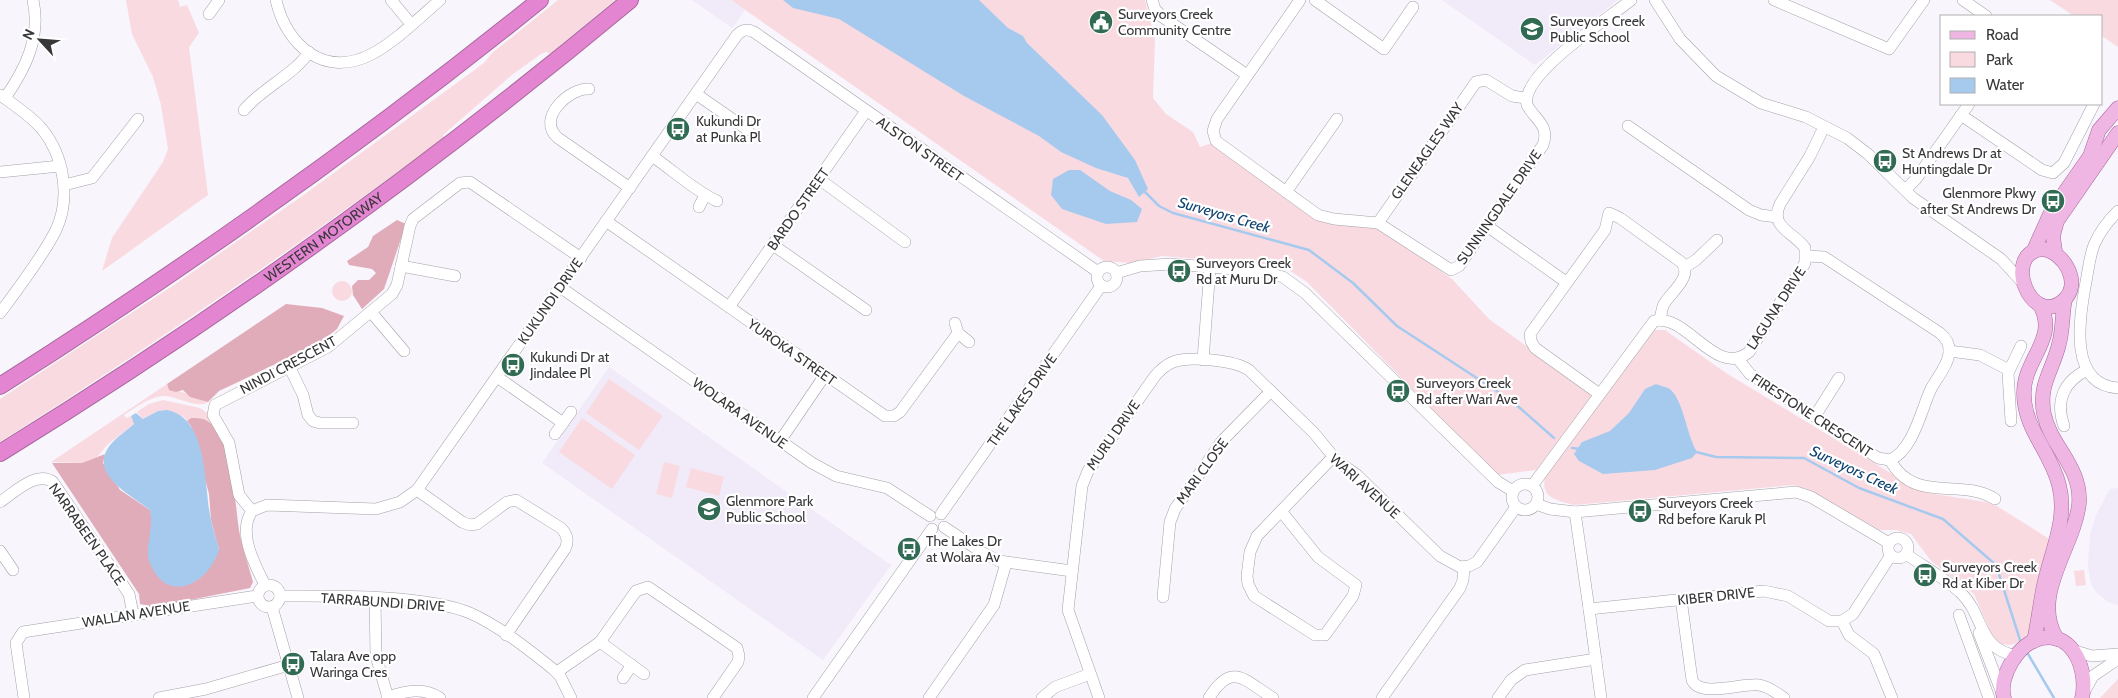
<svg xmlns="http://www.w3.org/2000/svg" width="2118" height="698" font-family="Cabin,sans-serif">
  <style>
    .built { fill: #f1eaf9 }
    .green { fill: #fadae1 }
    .forest { fill: #e1acb9 }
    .water { fill: #a6caee }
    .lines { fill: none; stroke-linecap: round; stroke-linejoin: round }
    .stream { stroke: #a6caee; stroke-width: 2.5 }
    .minor-casing { stroke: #a4a1a8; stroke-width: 12 }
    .major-casing { stroke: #a7699c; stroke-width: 15 }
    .highway-casing { stroke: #a7699c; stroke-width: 18 }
    .minor { stroke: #fff; stroke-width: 11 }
    .major { stroke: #efb6e4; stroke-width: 14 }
    .highway { stroke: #e485d2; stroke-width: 16 }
    .labels { text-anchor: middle; stroke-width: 4.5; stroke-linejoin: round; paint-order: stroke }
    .poi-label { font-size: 14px; fill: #373639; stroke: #fff; text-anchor: start }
    .street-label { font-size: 14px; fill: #373639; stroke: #fff }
    .water-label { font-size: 15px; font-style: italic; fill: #0e4370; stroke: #fff }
  </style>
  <rect width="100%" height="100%" fill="#f8f5fc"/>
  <g class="built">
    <path d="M692,0H731L745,10L732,28Z"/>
    <path d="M1442,0H1618L1535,65Z"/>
    <path d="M609,367L891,565L823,660L542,463Z"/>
    <path d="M2118,488V605L2108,602L2096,592L2091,584L2088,566L2090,535L2096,515L2110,489Z"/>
  </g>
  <g class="green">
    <path d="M126,0H178L180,7L187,5L199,33L189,47L208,195L102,271L112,238L163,162L168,149L161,105L153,77L132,34Z"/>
    <path d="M558,0H615L551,54L546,52L541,54L513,74L443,135L444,138C299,245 152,346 0,442V399L174,285L305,194L484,63L492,53Z"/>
    <path d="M731,0H1145L1155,39L1153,98L1166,114L1193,132L1200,147L1212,143L1317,218L1377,226L1452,279L1489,319L1593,394L1536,470L1497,475L1307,282L1289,270L1268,265L1162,256L1131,263L1104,261Z"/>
    <path d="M2050,0H2118V47L2102,36V16H2074Z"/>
    <circle cx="342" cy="291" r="10"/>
    <path d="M1654,330H1665L1726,373L1917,489L1928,493L1992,503L2051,540L2029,634L2020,642L2011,645L2001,644L1992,635L1974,594L1931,561L1911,534L1896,530H1879L1807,489L1793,485L1574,505C1558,501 1540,498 1545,477Z"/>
    <path d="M609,379L663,416L639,450L586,413Z"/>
    <path d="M167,384L169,390C184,390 193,398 208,402C197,410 176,395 163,396C149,397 135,408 124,415L126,418L131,416L134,424L108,444L97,457L82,463L51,462Z"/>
    <path d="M163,400L200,408L207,413L212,423L205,420L191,418L187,421L184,417L158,411L143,419L137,412L149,404Z"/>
    <path d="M582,418L635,455L612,489L559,452Z"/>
    <path d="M664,462L680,466L672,498L656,494Z"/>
    <path d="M691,468L724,477L719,496L686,487Z"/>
    <path d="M2084,570L2086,585L2076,586L2074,571Z"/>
    <path d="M2118,679V698H2100Z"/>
  </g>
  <g class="forest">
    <path d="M397,220L406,224L384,289L362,309L353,295L352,286L358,280H369L376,273L372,269L349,265L347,261L368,247L373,236Z"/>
    <path d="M286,304L322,308L344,316L337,329L320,343L219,391L208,402L190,397L183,390L176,392L169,390L167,384Z"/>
    <path d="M191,418C197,418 204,418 209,422C231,438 235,497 238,523C240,542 248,563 253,582L250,588L155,607L140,604L139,594L52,463H82L105,454L103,463L120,490L150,510L153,523L149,544L219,550L211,520L209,494L191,426L187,421Z"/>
  </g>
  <g class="water">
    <path d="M783,0H979L1008,28L1023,36L1027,43L1102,115L1135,160L1148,189L1139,197L1128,178L1096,168L1061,152L1039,136L964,96L839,19L793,8Z"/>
    <path d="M1069,170H1080L1110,191L1131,200L1142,209L1137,222L1106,224L1062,209L1051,195L1053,179Z"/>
    <path d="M1656,384C1660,386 1668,387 1671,390C1684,403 1686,433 1697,452L1692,458L1655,470L1603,474L1579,461L1574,454L1582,442L1610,431L1629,413L1645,389Z"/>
    <path d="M167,410C209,418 204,488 211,520C213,530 217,540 219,550C207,587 164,605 149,560C145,548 154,527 150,510C132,495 86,474 111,444C118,436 126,431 134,424L131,416L136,413L143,419L158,411Z"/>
  </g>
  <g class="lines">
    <g class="stream">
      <path d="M1143,190L1159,206L1173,213L1309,250L1353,283L1397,326L1512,401L1554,438"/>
      <path d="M1572,448L1581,449"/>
      <path d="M1696,452L1716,457L1804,458L1859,488L1943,519L1996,565L2021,643"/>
      <path d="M2028,654L2054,698"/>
    </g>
    <g class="minor-casing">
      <g id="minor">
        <path d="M276,0C286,45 324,79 372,54C395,42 420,17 440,0"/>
        <path d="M391,0L411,24"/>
        <path d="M1152,0L1155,9L1161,16L1247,75"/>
        <path d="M1300,0L1217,119L1213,131L1216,141L1318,215L1334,219L1378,223L1451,270L1459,266L1543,145C1550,125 1535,120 1527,105C1520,74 1608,19 1631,0"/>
        <path d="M1315,0L1384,49L1413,7"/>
        <path d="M1655,0L1680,39L1716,76L1761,103L1806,117L1847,138L1868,154L1913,198L2001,259L2023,283"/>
        <path d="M1774,0L1889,49L1924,0"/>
        <path d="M1963,0L1986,16"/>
        <path d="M209,14L219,0"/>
        <path d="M589,89C571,87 535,118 558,138L630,188"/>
        <path d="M696,94L748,130"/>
        <path d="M0,95C14,105 30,115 42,129C64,156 71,198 56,230C43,256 18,289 0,313"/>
        <path d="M5,98C26,68 41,37 33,0"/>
        <path d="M244,110C262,88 294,75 309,52"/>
        <path d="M1961,115L2042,170L2053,173L2064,163L2094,104"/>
        <path d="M1628,126L1749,210L1761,215L1777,217"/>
        <path d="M652,156C674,171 692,189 717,201"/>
        <path d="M0,172L60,166"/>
        <path d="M819,179L905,242"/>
        <path d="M64,185L92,178L138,119"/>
        <path d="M1905,190L1916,179L1969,104"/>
        <path d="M1286,192L1337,119"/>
        <path d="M699,207L705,195"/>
        <path d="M2118,211C2109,220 2099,233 2094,245C2089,258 2088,273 2085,287C2079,320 2069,385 2118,388"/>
        <path d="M606,221L885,416H894L900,412L958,333"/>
        <path d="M1378,223L1476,82L1486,80L1512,96L1526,98"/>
        <path d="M1487,226L1566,282"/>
        <path d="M773,245L866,310"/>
        <path d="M401,266L455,276"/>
        <path d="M1685,267L1696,260L1717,240"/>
        <circle cx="1107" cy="277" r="10"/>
        <path d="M1116,273L1140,266L1171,264L1260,271L1283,277L1305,293L1498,482L1513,491"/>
        <path d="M560,287L812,463L836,476L887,488L930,516"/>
        <path d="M729,307L866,111"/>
        <path d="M371,312L404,351"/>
        <path d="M955,323L958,333L969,342"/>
        <path d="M1949,351L1980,355L2009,370"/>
        <path d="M1738,359L1750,374L1878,458L1890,460C1913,450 1921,411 1930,391C1935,380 1948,366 1949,353C1950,345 1946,338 1940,333L1824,257L1807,256"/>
        <path d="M1203,360L1210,268"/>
        <path d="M289,366L303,395L308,415L313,421L320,423H353"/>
        <path d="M497,377L563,423"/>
        <path d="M1598,393L1535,348L1531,341L1530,334L1605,230L1609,213L1620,218L1681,262C1694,276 1671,292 1664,304C1662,308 1661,314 1660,320"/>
        <path d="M1815,416L1839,378"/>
        <path d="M2011,421L2008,373L2021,346"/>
        <path d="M2064,426C2055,401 2064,381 2087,370"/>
        <path d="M555,434L571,412"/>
        <path d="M780,441L825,375"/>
        <path d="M1890,460C1915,505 1960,477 1995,499"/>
        <circle cx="1525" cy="497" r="13"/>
        <path d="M1532,486L1654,321C1686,312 1716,379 1749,352L1805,263V248C1794,232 1769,228 1780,204L1810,156L1824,127"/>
        <path d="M417,490L462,522L470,525L477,524L507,502L516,500L561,528C567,534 569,541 565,549L506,635"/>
        <path d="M0,502C14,493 36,470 53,482L129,594L133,614"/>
        <path d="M1536,504L1550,509L1575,512L1796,492L1811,497L1889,543"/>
        <path d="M252,511L239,495L229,443L213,415L215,405L328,347L392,294L397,285L410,226L413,219L460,183L470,182L581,258"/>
        <path d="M1281,511L1318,557L1356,585L1353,596L1325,635H1315L1254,596L1248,584L1247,576L1250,552L1257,536L1333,457"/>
        <path d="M1575,512L1589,609"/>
        <path d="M941,514L1101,286"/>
        <path d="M944,527L983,553L999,561L1072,571"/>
        <circle cx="1898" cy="548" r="10"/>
        <path d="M0,551L13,570"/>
        <path d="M1906,554C1924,567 1945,578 1961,593C1985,616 1977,649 2017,656"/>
        <circle cx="269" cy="596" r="11"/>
        <path d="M265,585C255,565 237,533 252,511L267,505L376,509L400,502L417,490L737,35C743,29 747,29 754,32L1098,272"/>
        <path d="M280,596C331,596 425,594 470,613C499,626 528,649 553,669L560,676L571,698"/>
        <path d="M1163,597L1170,522L1175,509L1222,441L1271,391"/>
        <path d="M375,599L376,656L388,698"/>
        <path d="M1681,599L1692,680C1700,698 1741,683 1759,685C1768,686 1777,693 1784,698"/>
        <path d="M272,607L298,698"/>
        <path d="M1959,615L1989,698"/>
        <path d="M1842,621L1849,635L1874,654L1892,698"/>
        <path d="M1979,633L2002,693"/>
        <path d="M600,642L644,674"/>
        <path d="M2072,650L2092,656L2118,654"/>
        <path d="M557,672L600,642L636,591L648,587L737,648L739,656L738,662L713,698"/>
        <path d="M623,678L632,665"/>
        <path d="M2083,694L2093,676L2118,659"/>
        <path d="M387,697C405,691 424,687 440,698"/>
        <path d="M24,698L16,643L23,632L257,596"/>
        <path d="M159,698L206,689L289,665"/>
        <path d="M813,698L932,529"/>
        <path d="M929,698L994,605L1006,563"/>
        <path d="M1042,698L1055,687L1090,674"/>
        <path d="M1099,698L1068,610L1082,486L1088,471L1155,376C1160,370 1166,365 1173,362C1190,356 1234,360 1249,370L1314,433L1337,461L1357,475L1440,556L1460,567L1469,566L1477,562L1516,507"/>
        <path d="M1209,698C1232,661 1244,680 1273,698"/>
        <path d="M1382,698L1460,588L1463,580L1464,567"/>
        <path d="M1498,698L1511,680L1525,670L1596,659"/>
        <path d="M1601,698L1589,609L1764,591L1788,596L1829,621H1842L1853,614L1891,555"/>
      </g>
    </g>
    <g class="major-casing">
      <g id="major">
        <path d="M2042,249C2064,251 2083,284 2063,301C2030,328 2002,253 2042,249Z"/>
        <path d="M2055,251L2053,236L2057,221L2118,133"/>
        <path d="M2033,252L2051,212L2090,156L2099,130L2118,108"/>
        <path d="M2057,639C2030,595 2074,548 2079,504C2082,467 2051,447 2044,414C2038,385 2053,370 2059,344C2063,330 2062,314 2065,299"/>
        <path d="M2034,641C2038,623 2040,604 2044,585C2051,552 2068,519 2059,485C2051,452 2024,429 2024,394C2023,359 2059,339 2040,305"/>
        <path d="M2004,698C1998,676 2019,642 2042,638C2075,632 2088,673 2082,698"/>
      </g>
    </g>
    <g class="highway-casing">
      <g id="highway">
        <path d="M0,386C187,267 368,139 540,0"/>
        <path id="s1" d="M0,453C221,317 431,166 630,0"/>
      </g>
    </g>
    <use href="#minor" class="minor"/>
    <use href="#major" class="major"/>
    <use href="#highway" class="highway"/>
  </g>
  <defs>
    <g id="civic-disc" transform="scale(1.25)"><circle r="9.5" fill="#316b54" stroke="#fff"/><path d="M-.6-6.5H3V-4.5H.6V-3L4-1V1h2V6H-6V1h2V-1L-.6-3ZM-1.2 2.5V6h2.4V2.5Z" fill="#fff"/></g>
    <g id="school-disc" transform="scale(1.25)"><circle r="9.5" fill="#316b54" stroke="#fff"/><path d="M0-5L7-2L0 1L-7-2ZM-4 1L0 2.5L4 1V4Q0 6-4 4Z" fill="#fff"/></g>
    <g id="bus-disc" transform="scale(1.25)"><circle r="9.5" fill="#316b54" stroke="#fff"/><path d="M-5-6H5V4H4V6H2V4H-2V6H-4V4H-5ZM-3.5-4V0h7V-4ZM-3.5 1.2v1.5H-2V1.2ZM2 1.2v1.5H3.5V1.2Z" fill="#fff"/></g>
  </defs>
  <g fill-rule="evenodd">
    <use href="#civic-disc" x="1101" y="22"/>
    <use href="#school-disc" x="1532" y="29"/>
    <use href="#bus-disc" x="678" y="129"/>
    <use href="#bus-disc" x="1885" y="161"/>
    <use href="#bus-disc" x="2053" y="201"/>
    <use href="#bus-disc" x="1179" y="271"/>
    <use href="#bus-disc" x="513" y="365"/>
    <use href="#bus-disc" x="1398" y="391"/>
    <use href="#school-disc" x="709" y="509"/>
    <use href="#bus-disc" x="1640" y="511"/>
    <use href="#bus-disc" x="909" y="549"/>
    <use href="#bus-disc" x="1925" y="575"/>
    <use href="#bus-disc" x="293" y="664"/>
  </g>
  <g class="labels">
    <g class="poi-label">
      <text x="1118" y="19">Surveyors Creek<tspan x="1118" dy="16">Community Centre</tspan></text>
      <text x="1550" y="26">Surveyors Creek<tspan x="1550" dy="16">Public School</tspan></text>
      <text x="696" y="126">Kukundi Dr<tspan x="696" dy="16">at Punka Pl</tspan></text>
      <text x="1902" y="158">St Andrews Dr at<tspan x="1902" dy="16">Huntingdale Dr</tspan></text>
      <text x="2036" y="198" text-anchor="end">Glenmore Pkwy<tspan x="2036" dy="16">after St Andrews Dr</tspan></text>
      <text x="1196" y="268">Surveyors Creek<tspan x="1196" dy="16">Rd at Muru Dr</tspan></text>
      <text x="530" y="362">Kukundi Dr at<tspan x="530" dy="16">Jindalee Pl</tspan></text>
      <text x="1416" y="388">Surveyors Creek<tspan x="1416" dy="16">Rd after Wari Ave</tspan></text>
      <text x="726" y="506">Glenmore Park<tspan x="726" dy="16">Public School</tspan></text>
      <text x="1658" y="508">Surveyors Creek<tspan x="1658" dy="16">Rd before Karuk Pl</tspan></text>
      <text x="926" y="546">The Lakes Dr<tspan x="926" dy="16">at Wolara Av</tspan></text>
      <text x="1942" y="572">Surveyors Creek<tspan x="1942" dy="16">Rd at Kiber Dr</tspan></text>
      <text x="310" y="661">Talara Ave opp<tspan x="310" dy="16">Waringa Cres</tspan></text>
    </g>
    <g class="street-label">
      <text transform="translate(920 149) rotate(35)" y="5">ALSTON STREET</text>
      <text transform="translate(1427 151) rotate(-55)" y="5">GLENEAGLES WAY</text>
      <text transform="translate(1499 207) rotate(-55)" y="5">SUNNINGDALE DRIVE</text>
      <text transform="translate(798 209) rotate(-55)" y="5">BARDO STREET</text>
      <text dy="5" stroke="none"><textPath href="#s1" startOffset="389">WESTERN MOTORWAY</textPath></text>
      <text transform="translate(550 301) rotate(-55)" y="5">KUKUNDI DRIVE</text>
      <text transform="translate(1776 308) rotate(-57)" y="5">LAGUNA DRIVE</text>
      <text transform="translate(792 352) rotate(35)" y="5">YUROKA STREET</text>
      <text transform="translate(288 365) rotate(-28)" y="5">NINDI CRESCENT</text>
      <text transform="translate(1022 400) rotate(-55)" y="5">THE LAKES DRIVE</text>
      <text transform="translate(740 413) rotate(35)" y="5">WOLARA AVENUE</text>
      <text transform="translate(1812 415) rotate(33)" y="5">FIRESTONE CRESCENT</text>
      <text transform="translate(1113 435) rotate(-55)" y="5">MURU DRIVE</text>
      <text transform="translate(1202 471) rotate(-54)" y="5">MARI CLOSE</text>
      <text transform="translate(1365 486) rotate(42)" y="5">WARI AVENUE</text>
      <text transform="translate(87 534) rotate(55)" y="5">NARRABEEN PLACE</text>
      <text transform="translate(1716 596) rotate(-6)" y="5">KIBER DRIVE</text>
      <text transform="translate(383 602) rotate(4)" y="5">TARRABUNDI DRIVE</text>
      <text transform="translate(136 614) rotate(-9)" y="5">WALLAN AVENUE</text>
    </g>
    <g class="water-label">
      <text transform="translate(1224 215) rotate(16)" y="5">Surveyors Creek</text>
      <text transform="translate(1854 470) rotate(25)" y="5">Surveyors Creek</text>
    </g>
  </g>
  <rect x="1940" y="15" width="162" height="90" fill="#ffffff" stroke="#afafb0"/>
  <rect x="1950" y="31" width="25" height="8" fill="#efb6e4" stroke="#afafb0"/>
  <text x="1986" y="40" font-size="15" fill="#373639">Road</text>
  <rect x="1950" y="52" width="25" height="15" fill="#fadae1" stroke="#afafb0"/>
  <text x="1986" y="65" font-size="15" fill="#373639">Park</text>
  <rect x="1950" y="78" width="25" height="15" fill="#a6caee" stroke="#afafb0"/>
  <text x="1986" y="90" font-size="15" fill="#373639">Water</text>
  <g transform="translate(40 40) rotate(296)" stroke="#ffffff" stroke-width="4" paint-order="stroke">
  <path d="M0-4L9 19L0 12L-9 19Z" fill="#373639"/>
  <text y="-8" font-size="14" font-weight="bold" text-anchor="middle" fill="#373639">N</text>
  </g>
</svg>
